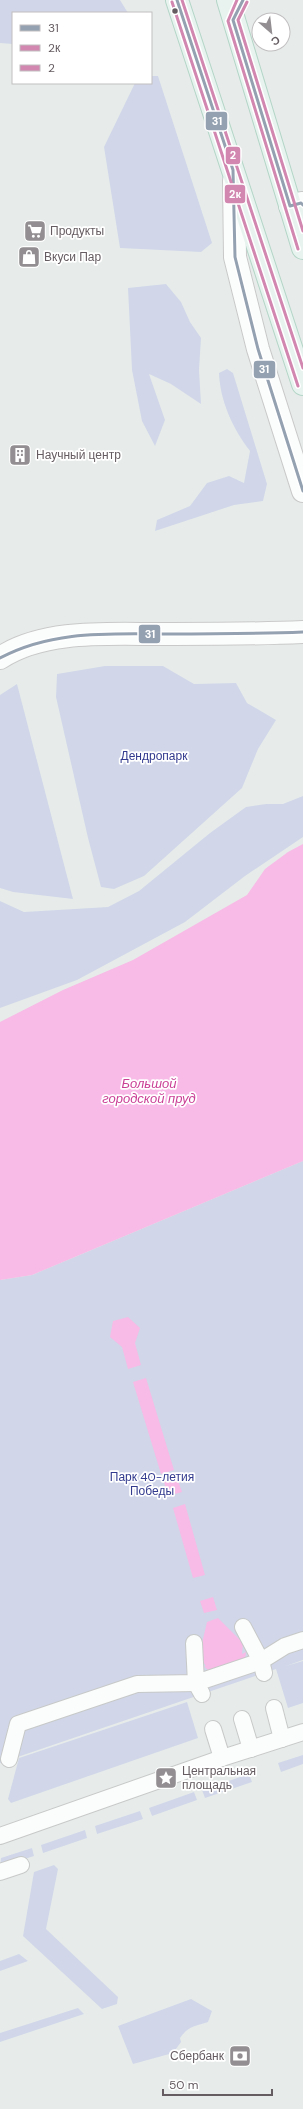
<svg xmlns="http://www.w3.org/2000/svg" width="303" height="2109" font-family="'DM Sans',sans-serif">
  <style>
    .green { fill: #d1d7e9 }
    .water { fill: #f8bae6 }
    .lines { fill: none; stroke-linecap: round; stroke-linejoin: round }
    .street-casing { stroke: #c7c9c8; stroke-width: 18 }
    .secondary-casing { stroke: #c9c9c9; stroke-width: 24 }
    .primary-casing { stroke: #b3d5c7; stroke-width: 24 }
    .street { stroke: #fbfcfc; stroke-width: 16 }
    .secondary { stroke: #fbfcfc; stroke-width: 22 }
    .primary { stroke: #e8f3ef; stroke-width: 22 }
    .bus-1-casing { stroke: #fff; stroke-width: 6 }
    .bus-2-casing { stroke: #fff; stroke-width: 6 }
    .bus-3-casing { stroke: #fff; stroke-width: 6 }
    .bus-1 { stroke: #94a1b0; stroke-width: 3 }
    .bus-2 { stroke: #d187b0; stroke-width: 3 }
    .bus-3 { stroke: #d187b0; stroke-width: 3 }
    .bus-dot { fill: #655c61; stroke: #fff; stroke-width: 1.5 }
    .labels { text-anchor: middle; stroke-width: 3.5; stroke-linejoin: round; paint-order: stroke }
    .poi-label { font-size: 12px; fill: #655c61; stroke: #fff; text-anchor: start }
    .park-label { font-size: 12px; fill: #323a8e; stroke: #fff }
    .water-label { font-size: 13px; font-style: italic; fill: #ca3f96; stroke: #fff }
    .line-badge { stroke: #fff; stroke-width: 1.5 }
    .badge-label { font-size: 11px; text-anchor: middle; font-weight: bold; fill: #fff }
  </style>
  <rect width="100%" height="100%" fill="#e7ecea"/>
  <g class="green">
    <path d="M0,0H120L128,13H13V44L0,43Z"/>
    <path d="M151,76H158L212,243L201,252L120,248L104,147L135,83H151Z"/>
    <path d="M166,284L181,302L190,322L201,338L199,370L201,404L171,384L149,374L165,420L155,446L142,421L132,370L128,288Z"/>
    <path d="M227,369L233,373L267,484L263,501L234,505L155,531L157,520L190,506L207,483L229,476L244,483L250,451C233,429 220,401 219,373Z"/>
    <path d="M105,666H163L194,684L236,683L247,703L276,720L258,749L242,788L144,876L114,889L101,887L88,838L56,697L57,674Z"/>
    <path d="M17,684L73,899L13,892L0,888V695Z"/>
    <path d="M303,796V837L245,876L185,922L77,980L0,1008V901L24,912L108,907L139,891L210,833L246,807L266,804H283Z"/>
    <path d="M303,1161V1660L286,1666L303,1661V1703L288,1708L276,1669L0,1763V1280L32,1275Z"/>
    <path d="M187,1702L198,1738L11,1803L8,1799L19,1758Z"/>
    <path d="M303,1755V1764L281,1772L278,1763Z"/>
    <path d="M249,1774L252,1782L205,1798L202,1790Z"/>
    <path d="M194,1792L197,1800L152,1816L149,1808Z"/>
    <path d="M140,1811L143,1819L97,1834L95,1826Z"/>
    <path d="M85,1830L87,1838L43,1853L41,1845Z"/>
    <path d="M32,1848L34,1856L0,1867L1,1858Z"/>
    <path d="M54,1865L58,1869L46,1929L118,1997L117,2004L102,2009L23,1936L34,1872Z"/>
    <path d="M19,1954L28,1961L0,1971V1961Z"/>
    <path d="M191,1999L212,2011L208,2022C196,2026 188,2026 180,2038L181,2042L173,2053L133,2064L118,2026Z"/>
    <path d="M78,2008L84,2014L0,2042V2033Z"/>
  </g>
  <g class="water">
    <path d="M303,844V1161L32,1275L0,1280V1022L63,990L133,960L247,895L265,869L288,852Z"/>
    <path d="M128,1317L140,1328L135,1343L141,1365L128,1369L122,1347L110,1337L113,1321Z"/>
    <path d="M146,1378L174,1470L161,1474L133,1382Z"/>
    <path d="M177,1478L182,1492L168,1496L164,1482Z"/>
    <path d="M185,1504L205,1575L193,1578L173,1508Z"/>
    <path d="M213,1597L217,1610L204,1613L200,1601Z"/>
    <path d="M218,1618L243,1643L242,1654L246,1652L245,1659L210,1672L204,1666H206L199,1656L207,1622Z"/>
  </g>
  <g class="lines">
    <g class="street-casing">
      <g id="street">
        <path d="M243,1627L261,1661L264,1673"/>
        <path d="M194,1643L196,1683L202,1694"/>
        <path d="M274,1708L282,1739"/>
        <path d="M242,1719L251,1749"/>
        <path d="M213,1729L222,1758"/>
        <path d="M9,1759L18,1724L137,1684L196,1683L261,1661L285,1646L303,1640"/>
        <path d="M0,1836L222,1758L303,1732"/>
        <path d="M0,1872L21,1865"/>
      </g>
    </g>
    <g class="secondary-casing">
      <g id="secondary">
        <path d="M234,181L235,257L258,349L303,491"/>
        <path d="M290,206L301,203L303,205"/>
        <path d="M0,658C47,627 118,635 172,634C216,634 259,634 303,632"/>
      </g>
    </g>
    <g class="primary-casing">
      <g id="primary">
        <path d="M177,0L303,384"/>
        <path d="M228,0L303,248"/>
      </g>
    </g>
    <use href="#street" class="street"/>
    <use href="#secondary" class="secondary"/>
    <use href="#primary" class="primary"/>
    <g class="bus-1-casing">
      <g id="bus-1">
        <path d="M177,0L233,170L235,257L258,349L303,491"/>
        <path d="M243,0L233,20L290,206L301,203L303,205"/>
        <path d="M0,658C53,630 108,634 166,634C212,634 257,634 303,632"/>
      </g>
    </g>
    <g class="bus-2-casing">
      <g id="bus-2">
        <path d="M237,0L228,21L298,249"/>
        <path d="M172,2L298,386"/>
      </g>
    </g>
    <g class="bus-3-casing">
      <g id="bus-3">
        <path d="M182,0L303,368"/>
        <path d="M247,2L238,20L303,231"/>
      </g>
    </g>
    <use href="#bus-1" class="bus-1"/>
    <use href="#bus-2" class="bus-2"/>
    <use href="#bus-3" class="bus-3"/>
  </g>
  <defs>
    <g id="supermarket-square" transform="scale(1.15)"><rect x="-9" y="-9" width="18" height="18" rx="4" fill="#928e91" stroke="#fff"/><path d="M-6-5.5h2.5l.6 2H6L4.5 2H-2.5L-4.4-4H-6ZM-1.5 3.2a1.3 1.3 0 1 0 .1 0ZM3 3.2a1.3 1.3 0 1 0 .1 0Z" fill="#fff"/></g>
    <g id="shop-square" transform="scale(1.15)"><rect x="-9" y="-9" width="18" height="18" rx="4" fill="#928e91" stroke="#fff"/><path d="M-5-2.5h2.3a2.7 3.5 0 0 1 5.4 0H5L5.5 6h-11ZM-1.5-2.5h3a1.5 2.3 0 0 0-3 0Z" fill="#fff"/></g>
    <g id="building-square" transform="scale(1.15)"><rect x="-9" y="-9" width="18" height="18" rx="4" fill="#928e91" stroke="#fff"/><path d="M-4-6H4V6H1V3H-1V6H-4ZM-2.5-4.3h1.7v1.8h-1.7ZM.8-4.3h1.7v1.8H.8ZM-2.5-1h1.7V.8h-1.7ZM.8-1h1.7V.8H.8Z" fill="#fff"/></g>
    <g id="sight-square" transform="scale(1.15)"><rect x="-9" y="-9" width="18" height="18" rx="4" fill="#928e91" stroke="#fff"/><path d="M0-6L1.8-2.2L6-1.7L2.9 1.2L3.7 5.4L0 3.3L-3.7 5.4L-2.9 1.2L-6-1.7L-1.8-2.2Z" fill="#fff"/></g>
    <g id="bank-square" transform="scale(1.15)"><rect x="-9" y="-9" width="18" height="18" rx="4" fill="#928e91" stroke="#fff"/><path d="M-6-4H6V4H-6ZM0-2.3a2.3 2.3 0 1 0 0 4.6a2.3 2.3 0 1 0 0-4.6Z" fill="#fff"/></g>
  </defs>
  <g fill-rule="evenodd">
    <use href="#supermarket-square" x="35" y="231"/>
    <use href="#shop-square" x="29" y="257"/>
    <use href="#building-square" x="20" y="455"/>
    <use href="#sight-square" x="166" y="1778"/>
    <use href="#bank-square" x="240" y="2056"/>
  </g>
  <circle class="bus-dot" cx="175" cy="11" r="3.5"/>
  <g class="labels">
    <g class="poi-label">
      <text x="50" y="235">Продукты</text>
      <text x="44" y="261">Вкуси Пар</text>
      <text x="36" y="459">Научный центр</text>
      <text x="182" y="1775">Центральная<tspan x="182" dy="14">площадь</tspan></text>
      <text x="224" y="2060" text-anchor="end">Сбербанк</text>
    </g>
    <g class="park-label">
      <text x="154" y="760">Дендропарк</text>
      <text x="152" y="1481">Парк 40-летия<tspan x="152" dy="14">Победы</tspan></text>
    </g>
    <g class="water-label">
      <text x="149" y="1088">Большой<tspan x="149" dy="15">городской пруд</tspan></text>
    </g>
  </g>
  <g class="line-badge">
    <rect x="205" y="111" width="23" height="20" rx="4" fill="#94a1b0"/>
    <rect x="225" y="146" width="16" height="19" rx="4" fill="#d187b0"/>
    <rect x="224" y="184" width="22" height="20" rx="4" fill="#d187b0"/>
    <rect x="253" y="360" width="23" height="19" rx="4" fill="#94a1b0"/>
    <rect x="138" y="624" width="23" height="20" rx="4" fill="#94a1b0"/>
  </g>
  <g class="badge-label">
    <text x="217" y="125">31</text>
    <text x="233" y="159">2</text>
    <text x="235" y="198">2к</text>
    <text x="264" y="373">31</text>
    <text x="150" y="638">31</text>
  </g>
  <rect x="12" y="12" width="140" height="72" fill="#ffffff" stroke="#c1bec0"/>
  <rect x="20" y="25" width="20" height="6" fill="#94a1b0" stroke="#c1bec0"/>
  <text x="48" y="32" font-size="12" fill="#655c61">31</text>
  <rect x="20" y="45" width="20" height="6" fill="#d187b0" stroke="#c1bec0"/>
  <text x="48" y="52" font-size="12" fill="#655c61">2к</text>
  <rect x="20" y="65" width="20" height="6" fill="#d187b0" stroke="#c1bec0"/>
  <text x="48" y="72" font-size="12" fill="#655c61">2</text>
  <g transform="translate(271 32) rotate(152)"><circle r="19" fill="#ffffff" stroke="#c1bec0"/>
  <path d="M0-3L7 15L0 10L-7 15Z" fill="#928e91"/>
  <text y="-6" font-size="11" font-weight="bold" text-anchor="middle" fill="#655c61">С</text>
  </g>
  <path d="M163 2089v6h109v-6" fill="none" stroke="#655c61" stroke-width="2"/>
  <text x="169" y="2089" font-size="12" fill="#655c61" stroke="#ffffff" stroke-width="3" paint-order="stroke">50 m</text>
</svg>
